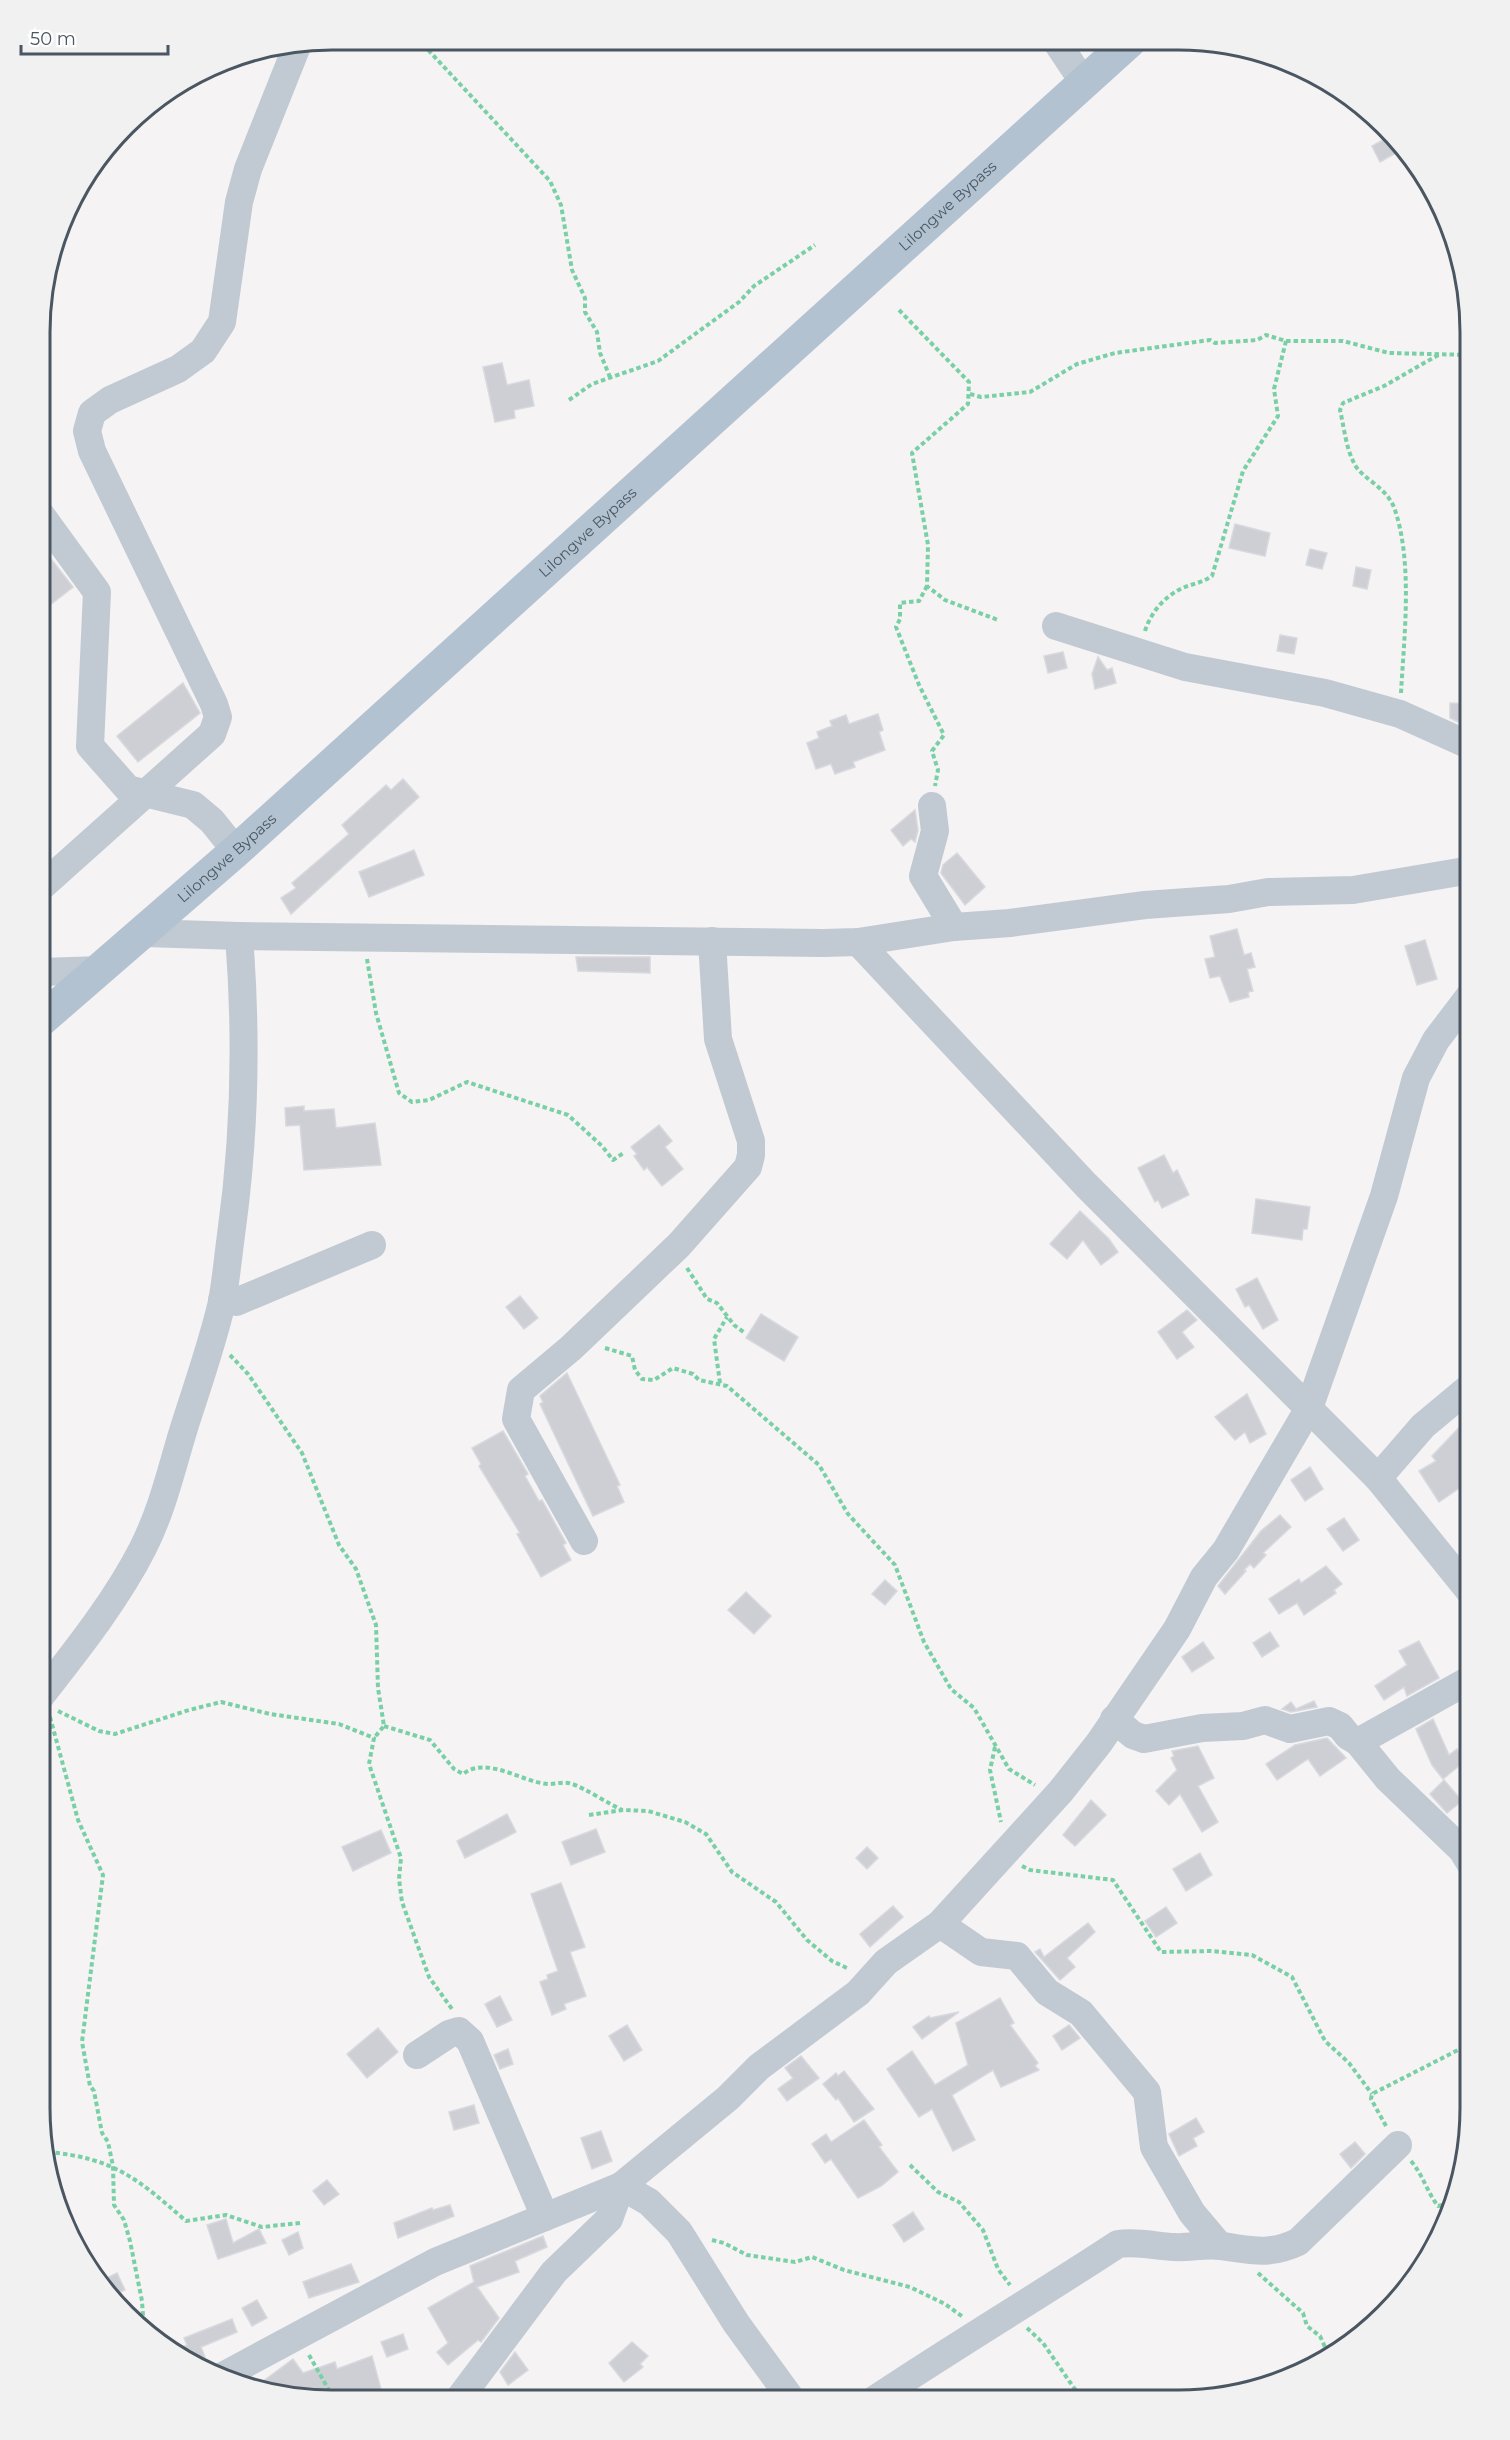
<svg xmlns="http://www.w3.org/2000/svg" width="1510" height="2440" font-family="Montserrat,sans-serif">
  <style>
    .building { fill: #cdcfd5; stroke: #d7d9de; stroke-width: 1.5 }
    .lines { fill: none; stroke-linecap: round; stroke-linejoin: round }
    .path { stroke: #7ad0a6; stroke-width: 4; stroke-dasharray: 4.5 3; stroke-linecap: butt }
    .minor { stroke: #c1cad2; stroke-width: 28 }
    .major { stroke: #b3c2d1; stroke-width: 33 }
    .labels { text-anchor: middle; stroke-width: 5; stroke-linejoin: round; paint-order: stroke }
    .street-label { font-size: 15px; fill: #4a5661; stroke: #fff }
    .rim { fill: none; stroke: #4a5661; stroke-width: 3 }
  </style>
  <rect width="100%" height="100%" fill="#f5f3f3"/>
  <g class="building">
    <path d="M1392,135L1405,148L1380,162L1372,146Z"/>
    <path d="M502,363L507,385L529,380L534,406L514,410L515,418L495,422L483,367Z"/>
    <path d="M1235,524L1270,533L1265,556L1229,548Z"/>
    <path d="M41,546L73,587L41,612Z"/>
    <path d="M1310,549L1327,553L1322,569L1306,565Z"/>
    <path d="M1356,567L1371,570L1367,589L1353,586Z"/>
    <path d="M1280,635L1297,638L1294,654L1277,651Z"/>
    <path d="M1063,652L1067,668L1048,673L1044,656Z"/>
    <path d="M1098,657L1107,670L1112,668L1116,683L1095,689L1092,674Z"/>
    <path d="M183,683L200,713L138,762L117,736Z"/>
    <path d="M1450,703L1471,704V720H1467V726L1450,718Z"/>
    <path d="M878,714L883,730L879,732L885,750L853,762L855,767L835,774L831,764L816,769L807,743L819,738L817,732L832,726L830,721L846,715L849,724Z"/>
    <path d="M403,779L419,797L291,914L281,898L296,888L292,883L349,834L342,825L386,785L391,790Z"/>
    <path d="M915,810L918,830L915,842L911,839L903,846L891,830Z"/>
    <path d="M414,850L424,875L369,897L359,872Z"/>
    <path d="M957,853L985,887L965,905L941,873L943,865Z"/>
    <path d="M1237,929L1244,955L1251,953L1255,967L1247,969L1253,991L1248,992L1249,997L1230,1002L1220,976L1210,978L1205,959L1215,957L1210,936Z"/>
    <path d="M1425,940L1437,979L1417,985L1405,946Z"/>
    <path d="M576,957H650V973L578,971Z"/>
    <path d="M304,1106V1111L334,1109L336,1128L375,1123L381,1165L304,1170L300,1125L286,1126L285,1108Z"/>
    <path d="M659,1125L672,1141L665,1147L683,1169L662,1186L647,1167L644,1170L634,1156L637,1154L631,1147Z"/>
    <path d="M1164,1155L1173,1173L1177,1170L1189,1195L1162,1208L1158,1200L1155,1202L1138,1168Z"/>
    <path d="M1256,1199L1310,1207L1307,1229H1303L1302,1240L1252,1233Z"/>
    <path d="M1080,1211L1109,1239L1118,1252L1101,1265L1083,1240L1067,1259L1050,1244Z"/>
    <path d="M1257,1278L1278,1320L1263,1329L1249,1305L1245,1307L1236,1289Z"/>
    <path d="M520,1296L538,1318L524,1329L506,1307Z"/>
    <path d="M1187,1310L1197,1320L1182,1332L1194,1347L1177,1359L1158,1332Z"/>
    <path d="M761,1314L798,1337L784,1361L746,1338Z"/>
    <path d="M567,1373L620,1485L617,1486L624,1502L593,1516L540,1404L543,1402L540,1396Z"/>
    <path d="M1247,1394L1266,1434L1250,1443L1245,1432L1235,1440L1215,1417Z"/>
    <path d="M1471,1415V1480L1439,1502L1419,1471L1436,1461L1432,1456Z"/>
    <path d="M503,1431L528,1474L525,1476L539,1501L542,1500L566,1543L563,1545L571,1560L541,1577L517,1534L520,1533L479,1466L481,1464L472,1448Z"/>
    <path d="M1310,1467L1323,1489L1305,1501L1291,1480Z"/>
    <path d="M1280,1515L1291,1527L1263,1553L1266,1555L1254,1568L1250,1564L1244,1570L1246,1571L1225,1594L1218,1586L1261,1531Z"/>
    <path d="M1344,1518L1359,1540L1343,1551L1327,1529Z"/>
    <path d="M1326,1566L1342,1584L1334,1590L1336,1593L1304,1615L1297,1603L1279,1614L1269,1599L1299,1579L1301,1583Z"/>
    <path d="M885,1580L897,1591L885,1605L872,1594Z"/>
    <path d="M746,1592L771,1616L754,1634L728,1610Z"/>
    <path d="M1270,1632L1279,1646L1262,1657L1253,1643Z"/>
    <path d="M1419,1641L1439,1678L1407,1696L1404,1687L1384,1700L1375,1686L1407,1665L1399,1651Z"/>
    <path d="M1203,1642L1214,1658L1192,1672L1182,1657Z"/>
    <path d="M1314,1701L1317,1707L1291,1712L1282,1709L1291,1702L1296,1709Z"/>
    <path d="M1433,1719L1449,1755L1457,1749L1466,1760L1443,1779L1432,1765L1416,1729Z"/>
    <path d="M1327,1738L1346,1758L1320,1776L1308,1759L1277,1780L1266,1764L1295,1745Z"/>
    <path d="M1198,1746L1214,1778L1198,1786L1218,1822L1202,1832L1180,1794L1169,1805L1156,1791L1177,1770L1171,1758L1174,1756L1172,1751Z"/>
    <path d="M1444,1780L1462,1801L1447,1813L1430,1794Z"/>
    <path d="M1091,1800L1106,1815L1075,1846L1063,1835Z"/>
    <path d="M507,1814L516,1832L465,1858L457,1841Z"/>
    <path d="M596,1829L605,1852L571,1865L562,1842Z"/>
    <path d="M381,1830L391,1853L353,1871L342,1847Z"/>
    <path d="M867,1847L878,1858L867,1869L856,1858Z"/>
    <path d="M1200,1853L1212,1875L1186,1891L1173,1869Z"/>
    <path d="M561,1883L585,1947L570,1952L586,1996L564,2004L566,2009L552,2015L540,1982L548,1979L547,1975L558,1971L531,1894Z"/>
    <path d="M893,1906L903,1917L870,1947L860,1934Z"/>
    <path d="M1166,1907L1177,1923L1156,1937L1145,1921Z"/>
    <path d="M1088,1923L1095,1932L1067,1958L1075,1967L1060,1980L1035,1952L1040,1949L1044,1957Z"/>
    <path d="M500,1996L512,2020L497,2027L485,2004Z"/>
    <path d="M1000,1998L1014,2023L1010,2025L1038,2063L1035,2066L1039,2070L1001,2087L993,2070L952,2095L975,2140L953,2151L932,2109L919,2117L887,2069L912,2051L935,2085L968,2065L956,2023Z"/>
    <path d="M959,2012L922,2039L913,2027L929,2016L930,2018Z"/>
    <path d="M627,2025L642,2050L624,2061L609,2036Z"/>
    <path d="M1069,2025L1080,2038L1062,2050L1053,2036Z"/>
    <path d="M378,2028L398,2052L367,2078L347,2054Z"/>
    <path d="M508,2049L513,2064L500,2069L494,2055Z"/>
    <path d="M801,2056L819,2078L787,2101L778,2089L793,2078L785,2068Z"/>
    <path d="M844,2071L874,2109L854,2122L838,2098L836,2100L823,2084L836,2073L838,2076Z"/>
    <path d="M474,2105L479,2123L454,2130L449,2112Z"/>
    <path d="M1196,2118L1204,2132L1193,2138L1197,2146L1179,2156L1169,2134Z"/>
    <path d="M864,2120L882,2145L879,2147L898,2172L881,2186L858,2198L831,2159L825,2163L812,2144L826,2134L831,2142Z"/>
    <path d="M601,2131L612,2161L592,2169L581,2138Z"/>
    <path d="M1355,2142L1365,2154L1351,2168L1340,2154Z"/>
    <path d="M327,2180L339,2194L324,2205L313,2191Z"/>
    <path d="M450,2205L454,2216L398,2238L394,2223L432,2208L433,2210Z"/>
    <path d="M913,2212L924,2229L904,2242L893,2225Z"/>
    <path d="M226,2219L233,2243L259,2229L266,2243L218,2259L207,2225Z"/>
    <path d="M298,2232L303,2248L289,2255L282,2240Z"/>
    <path d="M543,2236L547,2247L515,2261L519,2272L477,2287L499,2318L481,2342L478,2340L448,2365L437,2352L448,2343L428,2308L474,2282L470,2266Z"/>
    <path d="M351,2264L359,2282L309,2298L303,2282Z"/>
    <path d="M117,2273L125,2290L110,2297L97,2283Z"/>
    <path d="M257,2300L267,2318L252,2326L242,2308Z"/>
    <path d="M232,2319L237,2332L201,2347L205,2357L191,2362L172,2351L187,2345L184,2338Z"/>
    <path d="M403,2334L408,2349L387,2357L381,2342Z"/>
    <path d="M632,2342L648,2356L640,2364L643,2367L624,2382L609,2363Z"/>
    <path d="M515,2352L528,2370L508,2385L500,2372Z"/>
    <path d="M372,2356L381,2389L378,2390L382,2399H294L254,2388L293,2359L303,2373L335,2362L337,2369Z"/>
  </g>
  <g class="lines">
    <g class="path">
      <path d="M418,39L550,181L561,205L572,270L585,298V312L597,332L600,353L610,377"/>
      <path d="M899,310L969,382L968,404L912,453L928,545L927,586L945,600L998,620"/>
      <path d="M970,394L981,397L1030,392L1077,364L1115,353L1210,340L1215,343L1257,340L1266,335L1286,341H1343L1389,353L1471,355"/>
      <path d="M569,400L592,384L658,361L739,302L754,286L815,245"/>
      <path d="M927,586L919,601L900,603V619L896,627L919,685L944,735L932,751L938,770L935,786"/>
      <path d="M1145,631C1150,615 1162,599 1177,591C1188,584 1201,584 1212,576L1243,471L1278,416L1274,389L1286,341"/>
      <path d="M1401,693C1404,637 1413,564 1395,510C1387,486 1361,479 1354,463C1346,448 1344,427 1340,410L1343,403L1384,386L1440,354"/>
      <path d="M367,959L376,1013L399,1093L412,1102L429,1100L467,1082L568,1115L602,1146L613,1160L625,1152"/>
      <path d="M687,1268L707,1299L717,1303L734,1325L745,1333"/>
      <path d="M605,1348L632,1356L635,1370L642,1379L654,1380L673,1368L693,1374L699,1380L727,1386L819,1465L848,1514L895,1565L924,1642L951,1689L974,1708L1009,1769L1035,1785"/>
      <path d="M230,1355L248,1374L302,1453L339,1545L356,1569L376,1625L378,1688L384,1726L374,1738"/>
      <path d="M720,1383L714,1339L727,1317"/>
      <path d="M58,1711L99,1731L115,1734L189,1710L221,1702L270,1714L339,1724L374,1738L369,1764L401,1858L399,1879L402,1902L429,1977L452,2009"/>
      <path d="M50,1717L78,1820L103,1875L82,2042L90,2086L94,2091L102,2133L108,2142L113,2166L114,2205L124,2220L130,2241L142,2301L144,2331"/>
      <path d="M384,1726L430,1740L454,1769L463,1774C488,1755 522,1783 549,1784C557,1784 564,1781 572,1784C583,1787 609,1804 622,1810"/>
      <path d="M995,1747L990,1770L1001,1822"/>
      <path d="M589,1815L623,1810L648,1811L685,1822L706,1834L732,1872L776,1902L807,1940L832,1961L849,1969"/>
      <path d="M1022,1866L1030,1870L1113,1880L1161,1952L1211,1951L1252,1955L1292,1977L1325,2041L1349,2063L1372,2094"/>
      <path d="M1386,2126L1371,2099L1372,2094L1460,2049"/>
      <path d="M48,2152C114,2158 138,2179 186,2221L226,2215L262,2227L300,2223"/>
      <path d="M1411,2161C1423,2175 1427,2192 1438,2206L1455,2202"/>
      <path d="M910,2165L938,2192L959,2202L983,2230L998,2269L1010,2285"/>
      <path d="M712,2240L724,2243L747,2255L795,2262L812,2257L844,2270L910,2287L945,2304L963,2317"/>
      <path d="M1258,2273L1303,2313L1307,2326L1320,2336L1329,2356"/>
      <path d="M1027,2328L1043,2343L1083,2401"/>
      <path d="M309,2355L334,2399"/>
    </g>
    <g class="minor">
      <path d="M1056,41L1084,83"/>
      <path d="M41,515L97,592L90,746L128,789L193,805L212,821L236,851"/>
      <path d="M1056,626L1185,667L1325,693L1400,714L1471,746"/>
      <path d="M932,806L935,831L923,876L954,927"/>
      <path d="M41,887L212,734L218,717L214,704L92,451L87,431L92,413L110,400L178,369L203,351L222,322L239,202L248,169L297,46"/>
      <path d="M145,933L239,936L823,943L858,942L954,927L1010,923L1145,905L1229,899L1268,892L1353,890L1471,870"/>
      <path d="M858,942L1086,1185L1378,1478L1471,1593"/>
      <path d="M41,972L101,970"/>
      <path d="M222,1300L236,1302L372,1245"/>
      <path d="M1378,1478L1423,1426L1471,1386"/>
      <path d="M584,1541L516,1419L521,1390L571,1348L679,1245L748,1167L751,1155V1141L718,1039L712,941"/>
      <path d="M40,1697C76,1651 116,1601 143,1548C163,1508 171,1470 184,1428C197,1387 212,1345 222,1302C226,1280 228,1257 231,1235C245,1135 247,1037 239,936"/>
      <path d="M1114,1719L1133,1735L1144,1739L1202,1728L1243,1726L1265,1720L1290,1729L1329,1721L1340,1726L1348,1736L1358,1742L1471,1679"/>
      <path d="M1358,1742L1388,1779L1462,1850L1470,1863"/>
      <path d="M940,1924L981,1952L1017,1956L1047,1992L1081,2013L1147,2092L1154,2147L1192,2213L1219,2245"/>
      <path d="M417,2055L449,2034L459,2031L470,2041L545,2217"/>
      <path d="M219,2378L435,2262L621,2186L649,2202L679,2232L736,2323L792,2400"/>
      <path d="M459,2399L554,2272L609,2219L621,2186L728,2098L759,2067L858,1993L886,1962L940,1924L1061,1791L1099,1743L1177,1629L1204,1577L1226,1550L1309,1408L1384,1196L1416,1078L1436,1040L1471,994"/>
      <path d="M874,2400C955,2346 1037,2297 1118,2244C1138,2241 1154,2246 1174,2247C1189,2248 1205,2244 1221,2246C1251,2250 1268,2256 1298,2242L1398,2145"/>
    </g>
    <path class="major" id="s1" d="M40,1021L236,851L1130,41"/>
  </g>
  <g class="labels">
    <g class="street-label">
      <text dy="5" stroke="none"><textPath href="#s1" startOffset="1220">Lilongwe Bypass</textPath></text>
      <text dy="5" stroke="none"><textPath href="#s1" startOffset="734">Lilongwe Bypass</textPath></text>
      <text dy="5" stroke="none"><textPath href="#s1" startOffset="248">Lilongwe Bypass</textPath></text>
    </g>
  </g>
  <path d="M0 0H1510V2440H0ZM332 50H1178A282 282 0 0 1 1460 332V2108A282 282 0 0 1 1178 2390H332A282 282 0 0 1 50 2108V332A282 282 0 0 1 332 50Z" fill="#f1f1f2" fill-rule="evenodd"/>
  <path class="rim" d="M332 50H1178A282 282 0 0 1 1460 332V2108A282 282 0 0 1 1178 2390H332A282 282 0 0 1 50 2108V332A282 282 0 0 1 332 50Z"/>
  <path d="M21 45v9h147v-9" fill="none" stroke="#4a5661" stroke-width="3"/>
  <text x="30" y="45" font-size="18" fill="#4a5661" stroke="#ffffff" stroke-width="4.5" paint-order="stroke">50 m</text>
</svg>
